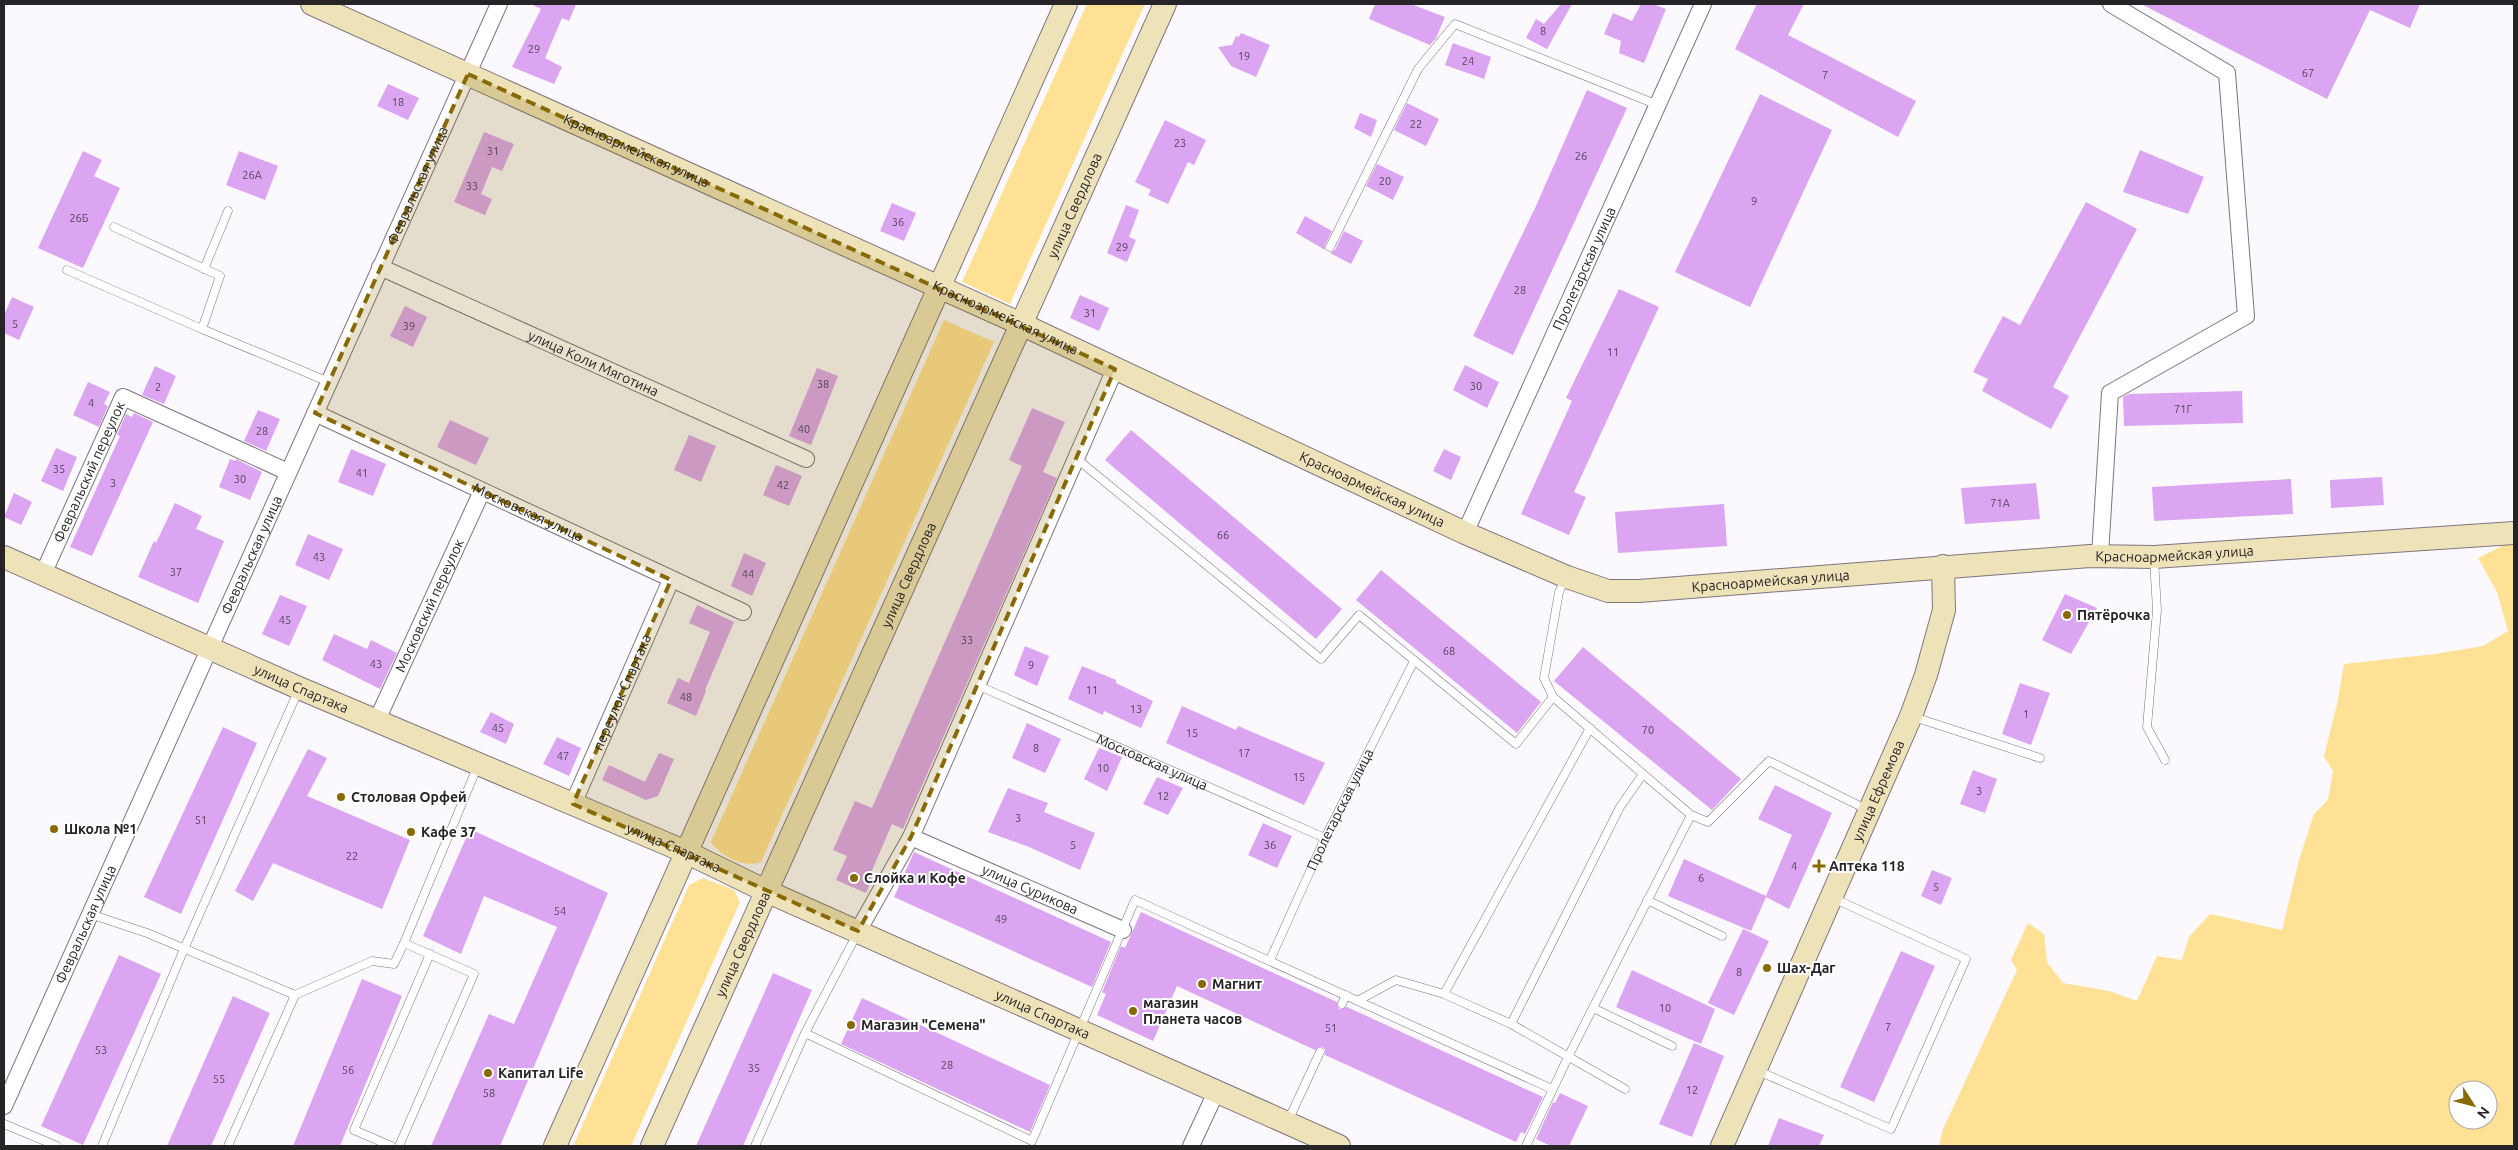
<svg xmlns="http://www.w3.org/2000/svg" width="2518" height="1150" font-family="Ubuntu,sans-serif">
  <style>
    .green { fill: #ffe196; fill-rule: evenodd }
    .building { fill: #dca5f2 }
    .lines { fill: none; stroke-linecap: round; stroke-linejoin: round }
    .lane-casing { stroke: #7d7580; stroke-width: 9 }
    .street-casing { stroke: #7d7580; stroke-width: 18 }
    .secondary-casing { stroke: #7d7580; stroke-width: 24 }
    .lane { stroke: #fff; stroke-width: 8 }
    .street { stroke: #fff; stroke-width: 16 }
    .secondary { stroke: #eee2b9; stroke-width: 22 }
    .marked { fill: #876905; fill-opacity: 0.2; stroke: #876905; stroke-width: 4; stroke-dasharray: 10 6; stroke-linejoin: round }
    .poi-dot { fill: #876905; stroke: #fff; stroke-width: 2 }
    .labels { text-anchor: middle; stroke-width: 4; stroke-linejoin: round; paint-order: stroke }
    .number-label { font-size: 11px; fill: #54445a }
    .street-label { font-size: 14px; fill: #272428; stroke: #fff }
    .poi-label { font-size: 14px; font-weight: bold; fill: #272428; stroke: #fff; text-anchor: start }
  </style>
  <rect width="100%" height="100%" fill="#fcf9fe"/>
  <g class="green">
    <path d="M1087,4H1145L1010,304L962,282Z"/>
    <path d="M944,320L994,342L761,862C744,868 721,857 711,842Z"/>
    <path d="M2514,540V1146H1939L1943,1129L2017,970L2011,960L2028,923L2044,934L2047,962L2063,983L2109,991L2137,1001L2157,956L2182,960L2189,937L2210,914L2282,930L2299,860L2314,814L2328,800L2333,771L2324,756L2337,704L2344,664L2435,654L2483,646L2508,631L2497,592L2478,558ZM2458,1090H2488V1120H2458Z"/>
    <path d="M703,878L734,890L740,902L631,1146H573L689,885Z"/>
  </g>
  <g class="building">
    <path d="M531,4H576L569,21L562,18L545,58L562,67L554,84L512,67L541,9Z"/>
    <path d="M1375,4H1411L1445,17L1436,38L1430,45L1369,19Z"/>
    <path d="M1561,4H1572L1547,49L1526,38L1536,19L1544,24Z"/>
    <path d="M1641,4H1653L1666,9L1644,63L1619,53L1621,41L1604,34L1613,13L1632,21Z"/>
    <path d="M1757,4H1804L1788,35L1916,101L1898,137L1735,49Z"/>
    <path d="M2141,4H2420L2410,28L2370,10L2327,99Z"/>
    <path d="M1241,33L1270,45L1256,77L1231,66L1218,47L1232,45L1236,36L1239,37Z"/>
    <path d="M1453,43L1491,57L1484,79L1445,65Z"/>
    <path d="M388,84L419,98L408,120L377,106Z"/>
    <path d="M1587,90L1627,108L1513,355L1473,336L1536,206Z"/>
    <path d="M1760,94L1832,130L1750,307L1675,272Z"/>
    <path d="M1407,103L1439,119L1426,146L1394,130Z"/>
    <path d="M1360,113L1377,120L1371,137L1354,128Z"/>
    <path d="M1165,120L1206,140L1194,165L1188,162L1168,204L1148,195L1151,190L1135,182Z"/>
    <path d="M484,132L514,144L502,171L492,167L481,194L492,199L485,215L454,202Z"/>
    <path d="M2140,150L2204,177L2188,214L2123,192Z"/>
    <path d="M83,151L102,160L94,176L120,188L83,268L38,248Z"/>
    <path d="M239,151L278,166L265,200L226,185Z"/>
    <path d="M1377,164L1404,177L1393,200L1366,186Z"/>
    <path d="M2086,202L2137,229L2053,387L2069,396L2051,429L1982,391L1988,379L1973,372L2003,316L2020,325Z"/>
    <path d="M892,203L916,213L904,241L880,231Z"/>
    <path d="M1126,205L1139,210L1129,237L1136,240L1127,262L1107,253Z"/>
    <path d="M1305,216L1332,231L1325,245V250L1296,233Z"/>
    <path d="M1344,231L1363,241L1351,264L1330,253L1335,250Z"/>
    <path d="M1619,289L1659,307L1574,492L1586,497L1569,535L1521,514L1572,401L1566,398Z"/>
    <path d="M1080,295L1109,308L1099,331L1070,318Z"/>
    <path d="M12,297L34,307L19,340L4,333V315Z"/>
    <path d="M405,306L427,317L413,347L390,336Z"/>
    <path d="M1465,365L1499,382L1487,408L1453,390Z"/>
    <path d="M155,366L176,376L164,404L142,395Z"/>
    <path d="M817,368L838,376L811,445L789,436Z"/>
    <path d="M88,382L110,392L104,404L108,406L99,427L73,415Z"/>
    <path d="M2242,391L2243,423L2124,426L2123,397L2129,394Z"/>
    <path d="M1032,408L1065,422L1043,472L1057,478L903,829L892,824L870,875L873,877L866,893L836,880L847,856L833,850L855,801L872,808L1022,466L1009,460Z"/>
    <path d="M258,410L280,419L266,451L244,441Z"/>
    <path d="M134,413L153,422L92,556L70,547L120,436L117,435L126,414L132,417Z"/>
    <path d="M450,420L489,438L476,465L437,447Z"/>
    <path d="M1131,430L1342,609L1316,639L1105,460Z"/>
    <path d="M689,435L716,446L701,482L674,470Z"/>
    <path d="M56,448L77,457L63,491L41,481Z"/>
    <path d="M351,449L386,464L373,496L338,482Z"/>
    <path d="M1444,449L1461,457L1451,480L1433,471Z"/>
    <path d="M230,459L235,461L236,459L262,472L250,500L219,487Z"/>
    <path d="M776,465L802,476L789,506L763,495Z"/>
    <path d="M2382,477L2384,505L2331,508L2330,480Z"/>
    <path d="M2291,479L2293,514L2154,521L2152,487Z"/>
    <path d="M2036,483L2040,519L1965,524L1961,488Z"/>
    <path d="M14,493L32,502L21,525L4,517Z"/>
    <path d="M175,503L202,516L196,529L224,541L198,603L138,577L154,541L156,543Z"/>
    <path d="M1724,504L1727,546L1618,553L1615,512Z"/>
    <path d="M308,534L343,549L329,580L295,565Z"/>
    <path d="M744,553L766,563L752,596L731,586Z"/>
    <path d="M1381,570L1541,702L1517,733L1356,600Z"/>
    <path d="M2065,594L2097,608L2071,654L2042,640Z"/>
    <path d="M280,595L307,606L289,646L262,634Z"/>
    <path d="M697,605L734,622L705,690L706,691L696,716L667,703L678,678L689,683L710,632L689,623Z"/>
    <path d="M334,634L367,649L371,640L397,653L380,689L322,660Z"/>
    <path d="M1025,646L1049,656L1037,686L1014,675Z"/>
    <path d="M1583,647L1741,779L1712,810L1554,681Z"/>
    <path d="M1082,666L1116,680V683L1153,701L1141,728L1104,711L1103,715L1068,699Z"/>
    <path d="M2020,683L2050,693L2031,745L2002,734Z"/>
    <path d="M1182,706L1236,730L1238,726L1325,763L1304,805L1166,743Z"/>
    <path d="M491,712L514,724L506,744L480,732Z"/>
    <path d="M1027,723L1061,739L1045,773L1012,758Z"/>
    <path d="M223,727L257,743L181,914L144,897Z"/>
    <path d="M557,737L581,748L569,776L543,764Z"/>
    <path d="M1099,748L1122,757L1107,791L1084,779Z"/>
    <path d="M308,749L327,758L307,796L410,840L382,909L273,863L253,901L235,891Z"/>
    <path d="M659,753L674,759L658,796L646,800L602,780L609,765L645,782Z"/>
    <path d="M1973,770L1997,779L1985,813L1960,804Z"/>
    <path d="M1157,777L1183,788L1168,815L1143,804Z"/>
    <path d="M1775,785L1832,813L1789,909L1766,897L1751,931L1668,896L1684,859L1766,896L1792,835L1758,819Z"/>
    <path d="M1008,788L1048,803L1044,812L1095,833L1080,870L1029,847L988,832Z"/>
    <path d="M1263,823L1292,836L1277,868L1248,855Z"/>
    <path d="M470,829L608,893L500,1146H431L489,1014L514,1024L557,927L484,896L461,954L423,936Z"/>
    <path d="M914,852L1111,942L1092,987L894,897Z"/>
    <path d="M1932,870L1952,878L1941,905L1921,896Z"/>
    <path d="M1141,912L1337,1002L1339,1009L1347,1007L1543,1097L1525,1134L1521,1132L1516,1142L1325,1055V1049L1322,1047L1315,1050L1177,986L1153,1041L1097,1015L1106,994L1102,992L1121,946L1125,948Z"/>
    <path d="M1743,929L1769,941L1734,1015L1708,1003Z"/>
    <path d="M1901,951L1935,966L1874,1102L1840,1087Z"/>
    <path d="M119,955L161,974L83,1145L41,1126Z"/>
    <path d="M1632,970L1715,1009L1701,1044L1616,1007Z"/>
    <path d="M773,973L812,990L743,1146H696Z"/>
    <path d="M362,979L402,996L340,1146H293Z"/>
    <path d="M233,996L270,1013L211,1146H167Z"/>
    <path d="M862,998L1050,1085L1030,1132L841,1044Z"/>
    <path d="M1694,1043L1724,1056L1692,1137L1659,1124Z"/>
    <path d="M1560,1093L1588,1106L1569,1146H1551L1536,1139L1553,1102L1555,1103Z"/>
    <path d="M1779,1118L1824,1135L1819,1146H1768Z"/>
  </g>
  <g class="lines">
    <g class="lane-casing">
      <g id="lane">
        <path d="M1330,247L1418,69L1455,24L1658,105"/>
        <path d="M204,269L228,211"/>
        <path d="M67,270L202,329L220,276L114,227"/>
        <path d="M202,329L329,382"/>
        <path d="M1077,459L1321,659L1359,615L1516,744L1553,697L1691,815L1569,1055L1526,1146"/>
        <path d="M2154,559L2157,610L2147,727L2165,760"/>
        <path id="s1" d="M979,686L1325,838"/>
        <path d="M1553,697L1544,678L1559,592L1566,578"/>
        <path d="M1914,717L2040,758"/>
        <path d="M1691,815L1708,822L1769,761L1868,810"/>
        <path d="M1647,900L1722,936"/>
        <path d="M90,914L147,933L295,995L372,961L394,964L404,943"/>
        <path id="s2" d="M1270,960L1325,838L1414,661"/>
        <path d="M1444,994L1590,728"/>
        <path d="M1359,1000L1396,980L1444,994L1511,1024L1625,1089"/>
        <path d="M1342,1004L1346,995"/>
        <path d="M1593,1008L1672,1046"/>
        <path d="M1511,1024L1620,807L1643,774"/>
        <path d="M805,1033L1032,1141L1135,900L1552,1089"/>
        <path d="M1756,1070L1891,1129L1966,959L1833,898"/>
        <path d="M1288,1121L1320,1052"/>
        <path d="M4,1124L57,1146"/>
        <path d="M102,1146L184,949L299,689"/>
        <path d="M228,1146L295,995"/>
        <path d="M391,1146L354,1130L430,954"/>
        <path d="M399,1146L474,974L404,943L478,765"/>
        <path d="M755,1146L805,1033L857,934"/>
      </g>
    </g>
    <g class="street-casing">
      <g id="street">
        <path id="s3" d="M380,267L806,459"/>
        <path id="s4" d="M315,413L743,612"/>
        <path id="s5" d="M1465,533L1703,4"/>
        <path d="M2100,555L2110,393L2246,316L2227,73L2111,4"/>
        <path id="s6" d="M43,574L123,397L288,472"/>
        <path id="s7" d="M377,720L482,491"/>
        <path id="s8" d="M573,804L671,580"/>
        <path id="s9" d="M911,837L1123,930"/>
        <path d="M858,931L911,837L1115,369"/>
        <path id="s10" d="M4,1106L499,4"/>
        <path d="M1191,1146L1217,1090"/>
      </g>
    </g>
    <g class="secondary-casing">
      <g id="secondary">
        <path id="s11" d="M312,4L1021,324L1465,533L1567,577L1608,591H1639L2090,556L2154,557L2514,533"/>
        <path id="s12" d="M4,557L299,688L686,852L766,891L1339,1146"/>
        <path d="M555,1146L1066,4"/>
        <path id="s13" d="M652,1146L1165,4"/>
        <path id="s14" d="M1722,1146L1911,716L1926,675L1944,610L1943,566"/>
      </g>
    </g>
    <use href="#lane" class="lane"/>
    <use href="#street" class="street"/>
    <use href="#secondary" class="secondary"/>
  </g>
  <path class="marked" d="M468,74L1115,369L911,837L858,931L573,804L671,580L315,413Z"/>
  <g class="poi-dot">
    <circle cx="2067" cy="615" r="5"/>
    <circle cx="341" cy="797" r="5"/>
    <circle cx="54" cy="829" r="5"/>
    <circle cx="411" cy="832" r="5"/>
    <path d="M1816.5 858.5h5v5h5v5h-5v5h-5v-5h-5v-5h5z"/>
    <circle cx="854" cy="878" r="5"/>
    <circle cx="1767" cy="968" r="5"/>
    <circle cx="1202" cy="984" r="5"/>
    <circle cx="1133" cy="1011" r="5"/>
    <circle cx="851" cy="1025" r="5"/>
    <circle cx="488" cy="1073" r="5"/>
  </g>
  <g class="labels">
    <g class="number-label">
      <text x="1543" y="35">8</text>
      <text x="534" y="53">29</text>
      <text x="1244" y="60">19</text>
      <text x="1468" y="65">24</text>
      <text x="2308" y="77">67</text>
      <text x="1825" y="79">7</text>
      <text x="398" y="106">18</text>
      <text x="1416" y="128">22</text>
      <text x="1180" y="147">23</text>
      <text x="493" y="155">31</text>
      <text x="1581" y="160">26</text>
      <text x="252" y="179">26А</text>
      <text x="1385" y="185">20</text>
      <text x="472" y="190">33</text>
      <text x="1754" y="205">9</text>
      <text x="79" y="222">26Б</text>
      <text x="898" y="226">36</text>
      <text x="1122" y="251">29</text>
      <text x="1520" y="294">28</text>
      <text x="1090" y="317">31</text>
      <text x="15" y="328">5</text>
      <text x="409" y="330">39</text>
      <text x="1613" y="356">11</text>
      <text x="823" y="388">38</text>
      <text x="1476" y="390">30</text>
      <text x="158" y="391">2</text>
      <text x="91" y="407">4</text>
      <text x="2183" y="413">71Г</text>
      <text x="804" y="433">40</text>
      <text x="262" y="435">28</text>
      <text x="59" y="473">35</text>
      <text x="362" y="477">41</text>
      <text x="240" y="483">30</text>
      <text x="113" y="487">3</text>
      <text x="783" y="489">42</text>
      <text x="2000" y="507">71А</text>
      <text x="1223" y="539">66</text>
      <text x="319" y="561">43</text>
      <text x="176" y="576">37</text>
      <text x="748" y="578">44</text>
      <text x="285" y="624">45</text>
      <text x="967" y="644">33</text>
      <text x="1449" y="655">68</text>
      <text x="376" y="668">43</text>
      <text x="1031" y="669">9</text>
      <text x="1092" y="694">11</text>
      <text x="686" y="701">48</text>
      <text x="1136" y="713">13</text>
      <text x="2026" y="718">1</text>
      <text x="498" y="732">45</text>
      <text x="1648" y="734">70</text>
      <text x="1192" y="737">15</text>
      <text x="1036" y="752">8</text>
      <text x="1244" y="757">17</text>
      <text x="563" y="760">47</text>
      <text x="1103" y="772">10</text>
      <text x="1299" y="781">15</text>
      <text x="1979" y="795">3</text>
      <text x="1163" y="800">12</text>
      <text x="1018" y="822">3</text>
      <text x="201" y="824">51</text>
      <text x="1073" y="849">5</text>
      <text x="1270" y="849">36</text>
      <text x="352" y="860">22</text>
      <text x="1794" y="870">4</text>
      <text x="1701" y="882">6</text>
      <text x="1936" y="891">5</text>
      <text x="560" y="915">54</text>
      <text x="1001" y="923">49</text>
      <text x="1739" y="976">8</text>
      <text x="1665" y="1012">10</text>
      <text x="1888" y="1031">7</text>
      <text x="1331" y="1032">51</text>
      <text x="101" y="1054">53</text>
      <text x="947" y="1069">28</text>
      <text x="754" y="1072">35</text>
      <text x="348" y="1074">56</text>
      <text x="219" y="1083">55</text>
      <text x="1692" y="1094">12</text>
      <text x="489" y="1097">58</text>
    </g>
    <g class="street-label">
      <text dy="5" stroke="none"><textPath href="#s11" startOffset="356">Красноармейская улица</textPath></text>
      <text dy="5" stroke="none"><textPath href="#s10" startOffset="1009">Февральская улица</textPath></text>
      <text dy="5" stroke="none"><textPath href="#s13" startOffset="1031">улица Свердлова</textPath></text>
      <text dy="5" stroke="none"><textPath href="#s5" startOffset="290">Пролетарская улица</textPath></text>
      <text dy="5" stroke="none"><textPath href="#s11" startOffset="761">Красноармейская улица</textPath></text>
      <text dy="5" stroke="none"><textPath href="#s3" startOffset="234">улица Коли Мяготина</textPath></text>
      <text dy="5" stroke="none"><textPath href="#s6" startOffset="112">Февральский переулок</textPath></text>
      <text dy="5" stroke="none"><textPath href="#s11" startOffset="1166">Красноармейская улица</textPath></text>
      <text dy="5" stroke="none"><textPath href="#s4" startOffset="235">Московская улица</textPath></text>
      <text dy="5" stroke="none"><textPath href="#s11" startOffset="1991">Красноармейская улица</textPath></text>
      <text dy="5" stroke="none"><textPath href="#s10" startOffset="604">Февральская улица</textPath></text>
      <text dy="5" stroke="none"><textPath href="#s13" startOffset="626">улица Свердлова</textPath></text>
      <text dy="5" stroke="none"><textPath href="#s11" startOffset="1586">Красноармейская улица</textPath></text>
      <text dy="5" stroke="none"><textPath href="#s7" startOffset="126">Московский переулок</textPath></text>
      <text dy="5" stroke="none"><textPath href="#s12" startOffset="325">улица Спартака</textPath></text>
      <text dy="5" stroke="none"><textPath href="#s8" startOffset="122">переулок Спартака</textPath></text>
      <text dy="5" stroke="none"><textPath href="#s1" startOffset="189">Московская улица</textPath></text>
      <text dy="5" stroke="none"><textPath href="#s14" startOffset="388">улица Ефремова</textPath></text>
      <text dy="5" stroke="none"><textPath href="#s2" startOffset="166">Пролетарская улица</textPath></text>
      <text dy="5" stroke="none"><textPath href="#s12" startOffset="730">улица Спартака</textPath></text>
      <text dy="5" stroke="none"><textPath href="#s9" startOffset="130">улица Сурикова</textPath></text>
      <text dy="5" stroke="none"><textPath href="#s10" startOffset="199">Февральская улица</textPath></text>
      <text dy="5" stroke="none"><textPath href="#s13" startOffset="221">улица Свердлова</textPath></text>
      <text dy="5" stroke="none"><textPath href="#s12" startOffset="1135">улица Спартака</textPath></text>
    </g>
    <g class="poi-label">
      <text x="2077" y="620">Пятёрочка</text>
      <text x="351" y="802">Столовая Орфей</text>
      <text x="64" y="834">Школа №1</text>
      <text x="421" y="837">Кафе 37</text>
      <text x="1829" y="871">Аптека 118</text>
      <text x="864" y="883">Слойка и Кофе</text>
      <text x="1777" y="973">Шах-Даг</text>
      <text x="1212" y="989">Магнит</text>
      <text x="1143" y="1008">магазин<tspan x="1143" dy="16">Планета часов</tspan></text>
      <text x="861" y="1030">Магазин "Семена"</text>
      <text x="498" y="1078">Капитал Life</text>
    </g>
  </g>
  <rect width="2518" height="1150" fill="none" stroke="#272428" stroke-width="10"/>
  <g transform="translate(2473 1105) rotate(126)"><circle r="24" fill="#ffffff" stroke="#a9a7a9"/>
  <path d="M0-4L9 19L0 12L-9 19Z" fill="#876905"/>
  <text y="-8" font-size="14" font-weight="bold" text-anchor="middle" fill="#272428">N</text>
  </g>
</svg>
